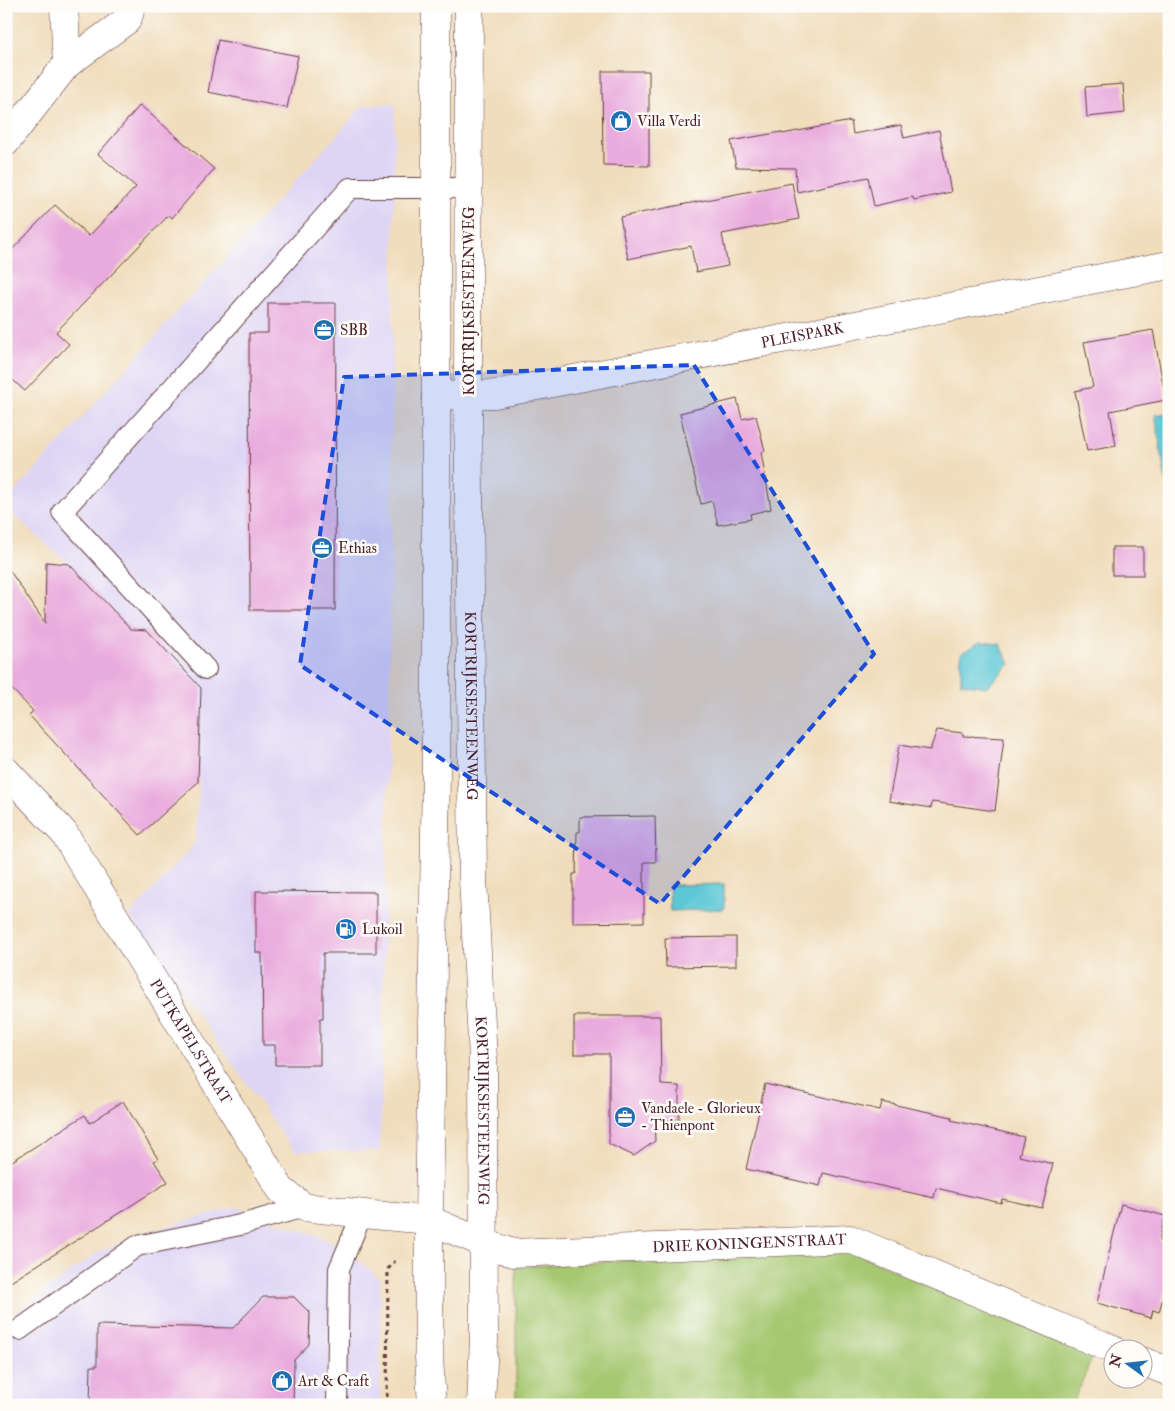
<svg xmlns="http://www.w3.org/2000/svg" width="1175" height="1411" font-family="'IM FELL Double Pica',serif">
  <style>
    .built { fill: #ded5f5 }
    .green { fill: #a6c871; stroke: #78744e }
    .water { fill: #5cc7d5; stroke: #537380 }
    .building { fill: #e9abde }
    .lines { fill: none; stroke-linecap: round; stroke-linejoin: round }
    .lane-casing { stroke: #633c41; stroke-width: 22 }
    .street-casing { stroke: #633c41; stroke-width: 29 }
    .primary-casing { stroke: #633c41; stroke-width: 29 }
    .path { stroke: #633c41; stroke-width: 3; stroke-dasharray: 4 4; stroke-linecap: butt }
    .lane { stroke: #fff; stroke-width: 20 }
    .street { stroke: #fff; stroke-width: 28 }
    .primary { stroke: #fff; stroke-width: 28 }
    .marked { fill: #1d4ed8; fill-opacity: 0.2; stroke: #1d4ed8; stroke-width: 4; stroke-dasharray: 10 6; stroke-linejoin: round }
    .labels { text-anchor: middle; stroke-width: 5; stroke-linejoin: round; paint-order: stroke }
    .poi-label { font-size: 15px; fill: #4a1f2b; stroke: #fdfcf7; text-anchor: start }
    .street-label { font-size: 15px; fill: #4a1f2b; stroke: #fdfcf7 }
  </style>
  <rect width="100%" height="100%" fill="#fdfcf7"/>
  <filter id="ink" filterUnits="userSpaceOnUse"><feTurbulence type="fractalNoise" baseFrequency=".02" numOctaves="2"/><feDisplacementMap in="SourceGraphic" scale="10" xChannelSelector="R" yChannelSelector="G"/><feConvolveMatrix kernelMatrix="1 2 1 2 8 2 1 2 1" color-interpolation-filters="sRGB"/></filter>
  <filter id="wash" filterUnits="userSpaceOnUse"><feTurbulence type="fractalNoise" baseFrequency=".0096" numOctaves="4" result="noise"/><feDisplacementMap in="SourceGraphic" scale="20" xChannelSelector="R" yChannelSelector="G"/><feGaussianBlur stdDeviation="1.12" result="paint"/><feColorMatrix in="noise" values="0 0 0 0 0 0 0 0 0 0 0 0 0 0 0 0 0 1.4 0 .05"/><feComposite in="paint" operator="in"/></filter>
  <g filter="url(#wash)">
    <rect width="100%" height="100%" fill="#f0ddbc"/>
    <g class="built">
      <path d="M395,103L389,714L380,1151H294L129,916L195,844L200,780L120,618L73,568L6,508V502L363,106Z"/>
      <path d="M236,1207L341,1245L380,1279V1405H6V1319L98,1252L150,1231Z"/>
    </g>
    <path class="green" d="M841,1247L1093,1356L1072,1405H516V1267Z"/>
    <g class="water">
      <path d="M1169,413V498L1155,415Z"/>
      <path d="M980,642L1000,644L1010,664L987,687L961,683V653Z"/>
      <path d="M724,884V909L670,911L669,885Z"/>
    </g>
    <g id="blocks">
      <g class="building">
        <path d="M218,40L298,56L287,108L208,92Z"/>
        <path d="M602,71H649V166L603,165Z"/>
        <path d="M1123,84L1125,113L1087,117L1085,87Z"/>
        <path d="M140,105L214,169L172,218L169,215L56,332L69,344L25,391L6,374V256L55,205L89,236L136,187L98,154Z"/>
        <path d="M851,121L853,134L901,125L904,138L939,130L951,192L914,200L913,197L874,206L868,177L797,192L795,168L736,167L731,141L781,132L782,134Z"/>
        <path d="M792,183L799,219L722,234L728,266L696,272L691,246L628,259L620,217Z"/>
        <path d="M268,303H336L335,610H250L249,333H268Z"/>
        <path d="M1153,330L1166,400L1110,411L1116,446L1087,451L1075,391L1093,387L1084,342Z"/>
        <path d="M737,399L742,419L756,416L765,451L761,452L771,509L750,514L751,519L718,525L712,501L701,504L680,413Z"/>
        <rect x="1112" y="547" width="31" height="28"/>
        <path d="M46,562L69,564L131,629L147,630L201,688L198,782L140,835L29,715L33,711L6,683V565L45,623Z"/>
        <path d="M937,730L963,733V736L1004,738L995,811L932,802L931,808L889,801L899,745L930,750Z"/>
        <path d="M655,816L656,862H644V922L573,923V874H576L577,832H580V817Z"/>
        <path d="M256,891L376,892V953H323V1018H320V1065H275V1045H263L262,953H256Z"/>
        <path d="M736,937V966L666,967L665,938Z"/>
        <path d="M574,1016H660L661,1085L679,1086V1119L654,1121L655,1141L634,1156L609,1144V1054H574Z"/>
        <path d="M765,1084L880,1110L882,1102L952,1117L951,1120L1024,1137L1019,1156L1053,1164L1042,1208L1002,1199L1001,1203L936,1188L934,1198L823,1173L820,1186L746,1169Z"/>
        <path d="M123,1101L158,1159L154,1161L168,1182L6,1285V1165L85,1115L90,1123Z"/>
        <path d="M1121,1204L1165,1216L1159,1241L1169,1243V1277L1159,1312L1153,1310L1151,1318L1097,1303Z"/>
        <path d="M263,1297H294L310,1313L309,1344L294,1360L293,1405H90L91,1366H97V1325L233,1328Z"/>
      </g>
    </g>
  </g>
  <g filter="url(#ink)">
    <use href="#blocks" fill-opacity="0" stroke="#633c41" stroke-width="1"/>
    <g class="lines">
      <g class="lane-casing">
        <g id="lane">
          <path d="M206,669L62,512L350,188H469"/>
          <path d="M19,1330L137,1246L240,1225L304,1207"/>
          <path d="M337,1405L339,1269L362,1214"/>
        </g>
      </g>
      <g class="street-casing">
        <g id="street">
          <path d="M64,6L67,64"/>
          <path d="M6,142L67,64L127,20L132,6"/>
          <path id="s1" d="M436,396L495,394L1169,265"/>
          <path id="s2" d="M6,771L64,833L281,1190L304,1207L373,1215L429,1220L484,1243L513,1253L850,1239L1112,1349"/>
          <path d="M1142,1361L1169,1372"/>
        </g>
      </g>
      <g class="primary-casing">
        <g id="primary">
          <path id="s3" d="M469,6L468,395L473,880L483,1059L484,1339L481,1405"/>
          <path d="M432,1405L429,1357V1220L436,770V6"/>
        </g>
      </g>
      <path class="path" d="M387,1405L388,1269L395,1261"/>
      <use href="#lane" class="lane"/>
      <use href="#street" class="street"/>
      <use href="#primary" class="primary"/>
    </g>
  </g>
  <path class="marked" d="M694,365L874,654L660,904L300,665L344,377Z"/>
  <defs>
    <g id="shop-disc" transform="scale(1.125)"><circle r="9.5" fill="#1f6fb2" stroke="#fdfcf7"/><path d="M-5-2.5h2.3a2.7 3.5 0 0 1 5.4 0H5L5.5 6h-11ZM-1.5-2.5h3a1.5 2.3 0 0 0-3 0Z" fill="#fff"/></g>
    <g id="office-disc" transform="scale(1.125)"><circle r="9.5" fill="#1f6fb2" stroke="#fdfcf7"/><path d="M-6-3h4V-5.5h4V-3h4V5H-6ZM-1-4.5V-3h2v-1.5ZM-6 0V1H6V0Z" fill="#fff"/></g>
    <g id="fuel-disc" transform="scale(1.125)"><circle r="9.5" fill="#1f6fb2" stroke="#fdfcf7"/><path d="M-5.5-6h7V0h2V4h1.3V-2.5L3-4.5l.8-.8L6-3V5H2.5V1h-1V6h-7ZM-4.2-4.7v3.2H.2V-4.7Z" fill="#fff"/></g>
  </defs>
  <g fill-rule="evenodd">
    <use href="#shop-disc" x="621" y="121"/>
    <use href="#office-disc" x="324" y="330"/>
    <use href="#office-disc" x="322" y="548"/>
    <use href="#fuel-disc" x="346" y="929"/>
    <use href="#office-disc" x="625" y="1117"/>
    <use href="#shop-disc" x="282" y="1381"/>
  </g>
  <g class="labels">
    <g class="poi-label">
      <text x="637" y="126">Villa Verdi</text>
      <text x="340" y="335">SBB</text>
      <text x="338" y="553">Ethias</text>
      <text x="362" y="934">Lukoil</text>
      <text x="641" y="1113">Vandaele - Glorieux<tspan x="641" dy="17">- Thienpont</tspan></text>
      <text x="298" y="1386">Art &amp; Craft</text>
    </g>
    <g class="street-label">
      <text transform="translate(469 301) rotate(-90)" y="5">KORTRIJKSESTEENWEG</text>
      <text dy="5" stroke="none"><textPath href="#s1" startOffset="372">PLEISPARK</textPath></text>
      <text dy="5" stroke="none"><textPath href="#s3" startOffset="700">KORTRIJKSESTEENWEG</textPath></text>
      <text dy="5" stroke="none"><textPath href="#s2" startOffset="329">PUTKAPELSTRAAT</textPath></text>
      <text dy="5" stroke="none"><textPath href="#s3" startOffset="1105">KORTRIJKSESTEENWEG</textPath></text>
      <text dy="5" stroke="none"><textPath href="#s2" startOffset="984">DRIE KONINGENSTRAAT</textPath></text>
    </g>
  </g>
  <rect width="1175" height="1411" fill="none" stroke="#fdfcf7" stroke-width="25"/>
  <g transform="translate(1128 1364) rotate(285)"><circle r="24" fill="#fdfcf7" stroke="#b5a4a5"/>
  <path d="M0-4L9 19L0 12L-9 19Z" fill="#1f6fb2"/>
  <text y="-8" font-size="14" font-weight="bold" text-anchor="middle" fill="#4a1f2b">N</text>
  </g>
</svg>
